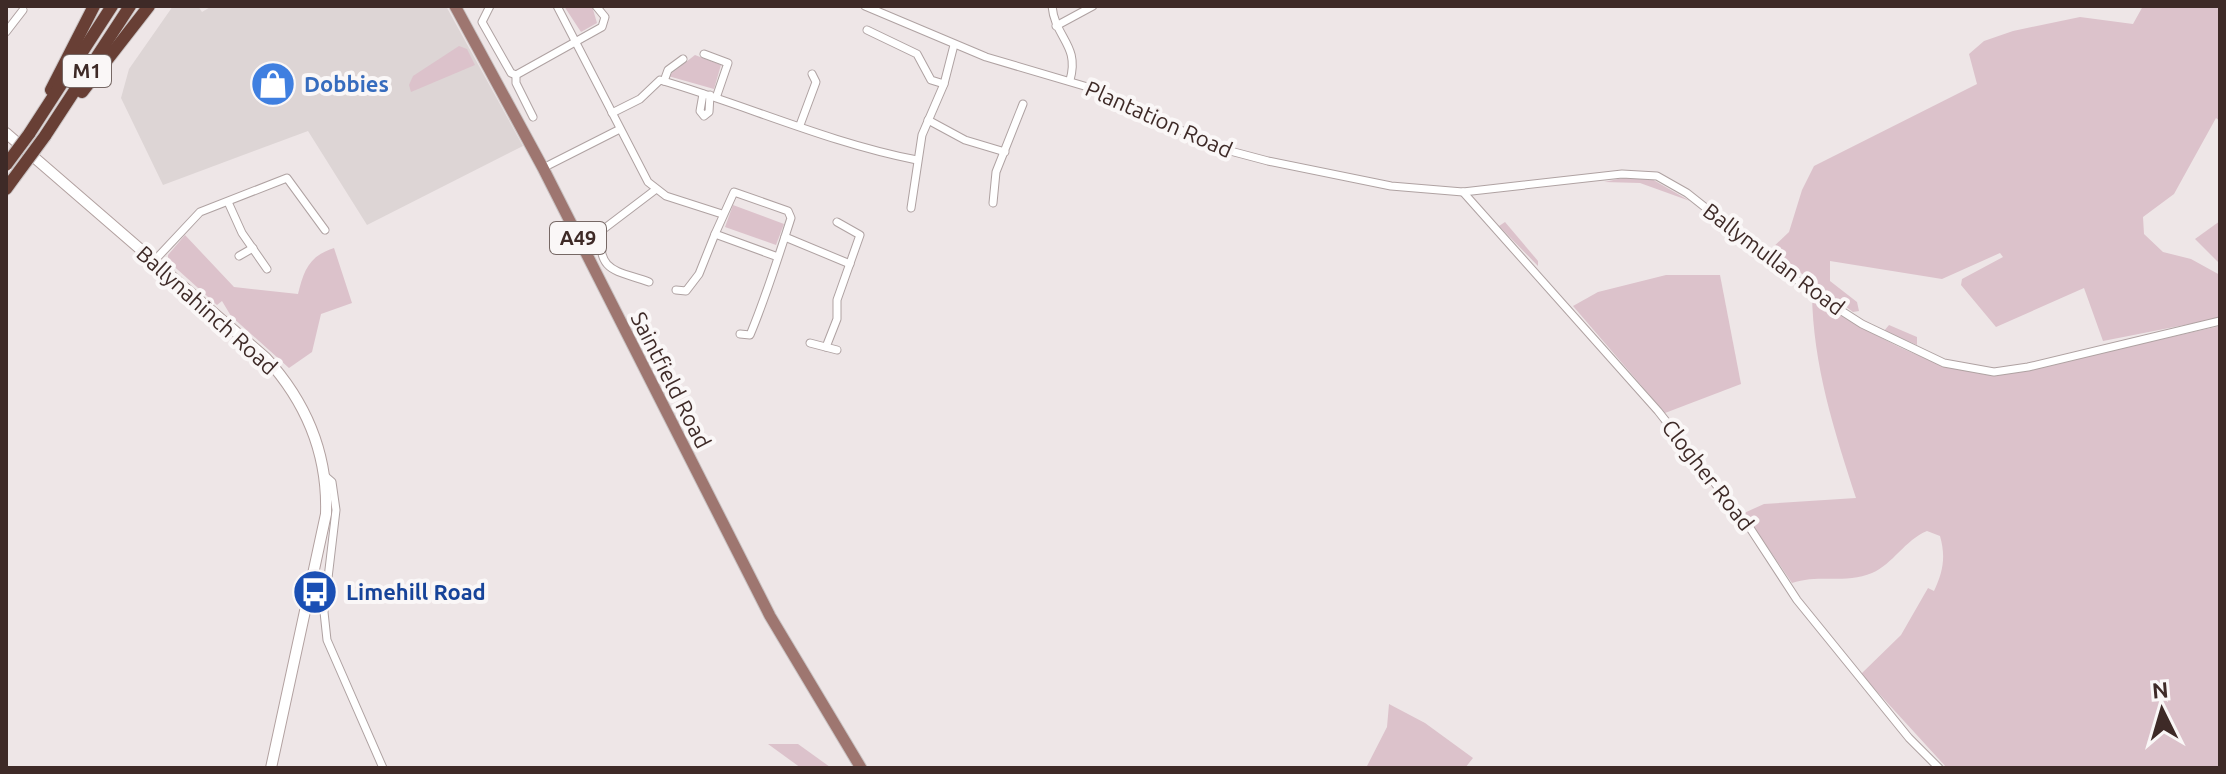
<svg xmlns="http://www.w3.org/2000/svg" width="2226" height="774" font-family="Ubuntu,sans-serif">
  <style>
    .built { fill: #ddd5d5 }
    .green { fill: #dcc2cb }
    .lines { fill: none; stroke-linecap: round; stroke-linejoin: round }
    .street-casing { stroke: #afa2a2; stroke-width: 9 }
    .secondary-casing { stroke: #b2a1a0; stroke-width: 12 }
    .primary-casing { stroke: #c9c3c3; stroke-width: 13 }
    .highway-casing { stroke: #c9c3c3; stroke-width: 14 }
    .street { stroke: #fff; stroke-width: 7 }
    .secondary { stroke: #fff; stroke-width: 10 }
    .primary { stroke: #9e7670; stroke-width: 11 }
    .highway { stroke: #683f35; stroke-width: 12 }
    .highway-bridge-casing { stroke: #c9c3c3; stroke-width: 14; stroke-linecap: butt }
    .highway-bridge { stroke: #683f35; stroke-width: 12 }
    .labels { text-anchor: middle; stroke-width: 8; stroke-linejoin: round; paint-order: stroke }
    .shield { fill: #faf7f7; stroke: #766865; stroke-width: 2 }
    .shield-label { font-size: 20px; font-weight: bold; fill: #3e2a27 }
    .shop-label { font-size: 22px; font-weight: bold; fill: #366cbe; stroke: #faf7f7; text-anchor: start }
    .street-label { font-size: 22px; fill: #3e2a27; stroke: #faf7f7 }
    .transit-label { font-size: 22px; font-weight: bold; fill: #164399; stroke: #faf7f7; text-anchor: start }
  </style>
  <rect width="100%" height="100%" fill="#eee6e7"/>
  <path class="built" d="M173,6H198L202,12L212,6H446L523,146L367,225L308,131L163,185L121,98L129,69Z"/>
  <g class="green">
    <path d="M564,6H592L597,23L581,32Z"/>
    <path d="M2143,6H2220V121L2216,118L2174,194L2143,217L2144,234L2163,252L2191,259L2220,275V318L2103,341L2084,288L1996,327L1961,285L1962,279L2003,257L2000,253L1942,279L1830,261V281L1857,302L1859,311L1853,312L1770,250L1789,232L1802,190L1814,166L1977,84L1969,54L1984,41L2013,31L2080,17L2133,24Z"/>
    <path d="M459,46L467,49L475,65L411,92L409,85L413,76Z"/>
    <path d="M695,55L721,65L714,89L668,76Z"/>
    <path d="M1623,178H1650L1690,201L1640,183L1604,182Z"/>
    <path d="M733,205L784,224L776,245L725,227Z"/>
    <path d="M2220,221V264L2195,239Z"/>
    <path d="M1505,222L1538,261V266L1499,226Z"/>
    <path d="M185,235L234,287L298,294C304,270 309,256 334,248L352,303L321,314L312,352L289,368L231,316L222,301L217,305L168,261V255Z"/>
    <path d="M1666,275H1720L1741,384L1665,413L1573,306L1598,292Z"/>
    <path d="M1812,294C1867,333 1927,368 1996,376L2220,326V768H1947L1861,674L1901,635L1928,588L1934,591C1943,572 1946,557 1940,536L1927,531C1905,540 1893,564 1872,573C1846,584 1817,574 1792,583L1744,513L1764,504L1856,498C1834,430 1813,365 1812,294Z"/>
    <path d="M1889,325L1917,337V345L1884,331Z"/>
    <path d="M1389,704L1425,723L1473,758L1465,768H1366L1387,727Z"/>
    <path d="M768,744H798L830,767L856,768H801Z"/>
  </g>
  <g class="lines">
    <g class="street-casing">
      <g id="street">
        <path d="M490,6L482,22L511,73L516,75"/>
        <path d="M557,6L648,182L666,196L722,214"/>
        <path d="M865,6L986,57L1091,88L1219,148L1268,161L1391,186L1463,192L1622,174L1657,176L1687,193L1812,292L1862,324L1944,363L1994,372L2028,367L2220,321"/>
        <path d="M1052,6C1055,38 1080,45 1070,80"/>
        <path d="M1056,26L1093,6"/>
        <path d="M867,30L917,54L931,80L944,84"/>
        <path d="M6,32L23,10"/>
        <path d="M704,54L728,63L717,95"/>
        <path d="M664,81L668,70L683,59"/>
        <path d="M703,94L700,111L704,116L709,112L710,95"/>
        <path d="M612,113L640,99L660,80C746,105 829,143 917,160"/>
        <path d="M533,117L516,83V75L602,27L605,17L596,6"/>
        <path d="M928,120L965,140L1005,152"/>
        <path d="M800,125L816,82L812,74"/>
        <path d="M543,168L620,129"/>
        <path d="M1463,192L1658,411L1750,528L1797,600L1909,738L1939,768"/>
        <path d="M228,202L242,233L267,269"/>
        <path d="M993,203L996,172L1023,104"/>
        <path d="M911,208L922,135L944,84L954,45"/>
        <path d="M785,237L850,264"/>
        <path d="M239,256L253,248"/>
        <path d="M154,261L200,212L287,178L325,230"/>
        <path d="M649,282C616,270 597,273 601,231L655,190"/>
        <path d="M676,290L686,291L699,274L715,234"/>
        <path d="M740,334L750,335C766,297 778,258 791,218L788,211L734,192L715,234L778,257"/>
        <path d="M810,343L837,350"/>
        <path d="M826,347L837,319V300L860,235L837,222"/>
        <path d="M325,476L332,482L336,510L324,612L327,640L383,768"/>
      </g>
    </g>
    <g class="secondary-casing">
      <path id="secondary" d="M6,133L266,358C306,402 328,455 326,514L271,768"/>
    </g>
    <g class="primary-casing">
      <path id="primary" d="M455,6L543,168L770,616L861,768"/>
    </g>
    <g class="highway-casing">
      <g id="highway">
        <path d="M51,90L94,6"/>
        <path d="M82,92L149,6"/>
        <path d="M29,134L112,6"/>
        <path d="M45,136L130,6"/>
        <path d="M6,189L14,178"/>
      </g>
    </g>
    <use href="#street" class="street"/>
    <use href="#secondary" class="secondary"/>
    <use href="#primary" class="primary"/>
    <use href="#highway" class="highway"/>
    <g class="highway-bridge-casing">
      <g id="highway-bridge">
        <path d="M6,165L29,134"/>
        <path d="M14,178L45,136"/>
      </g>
    </g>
    <use href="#highway-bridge" class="highway-bridge"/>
  </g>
  <defs>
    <g id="shop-disc" transform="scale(2.3)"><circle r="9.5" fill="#3f7fe0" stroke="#faf7f7"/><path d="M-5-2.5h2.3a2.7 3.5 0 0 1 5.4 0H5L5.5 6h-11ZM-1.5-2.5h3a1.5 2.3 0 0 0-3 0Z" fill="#fff"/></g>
    <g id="bus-disc" transform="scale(2.3)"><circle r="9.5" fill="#1a4fb4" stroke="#faf7f7"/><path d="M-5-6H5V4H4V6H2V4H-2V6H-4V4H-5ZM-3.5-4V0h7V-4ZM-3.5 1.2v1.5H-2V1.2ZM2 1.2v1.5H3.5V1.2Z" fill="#fff"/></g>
  </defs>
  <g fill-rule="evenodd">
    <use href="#shop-disc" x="273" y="84"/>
    <use href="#bus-disc" x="315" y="592"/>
  </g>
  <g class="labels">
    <g class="shield">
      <rect x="63" y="55" width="48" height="32" rx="6"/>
      <rect x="550" y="222" width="56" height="32" rx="6"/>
    </g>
    <g class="shield-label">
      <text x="87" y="78">M1</text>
      <text x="578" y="245">A49</text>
    </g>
    <g class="shop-label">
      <text x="304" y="92">Dobbies</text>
    </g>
    <g class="street-label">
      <text transform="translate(1159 119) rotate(24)" y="8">Plantation Road</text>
      <text transform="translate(1774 259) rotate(37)" y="8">Ballymullan Road</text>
      <text transform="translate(207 310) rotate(42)" y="8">Ballynahinch Road</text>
      <text transform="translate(671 380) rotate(63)" y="8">Saintfield Road</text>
      <text transform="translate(1708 475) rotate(52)" y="8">Clogher Road</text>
    </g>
    <g class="transit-label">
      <text x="346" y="600">Limehill Road</text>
    </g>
  </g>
  <rect width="2226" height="774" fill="none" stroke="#3e2a27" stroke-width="16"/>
  <g transform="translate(2162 710) rotate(355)" stroke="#faf7f7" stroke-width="6" paint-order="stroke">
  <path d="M0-6L14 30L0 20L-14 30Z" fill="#3e2a27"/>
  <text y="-12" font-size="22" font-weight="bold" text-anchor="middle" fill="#3e2a27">N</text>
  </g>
</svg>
